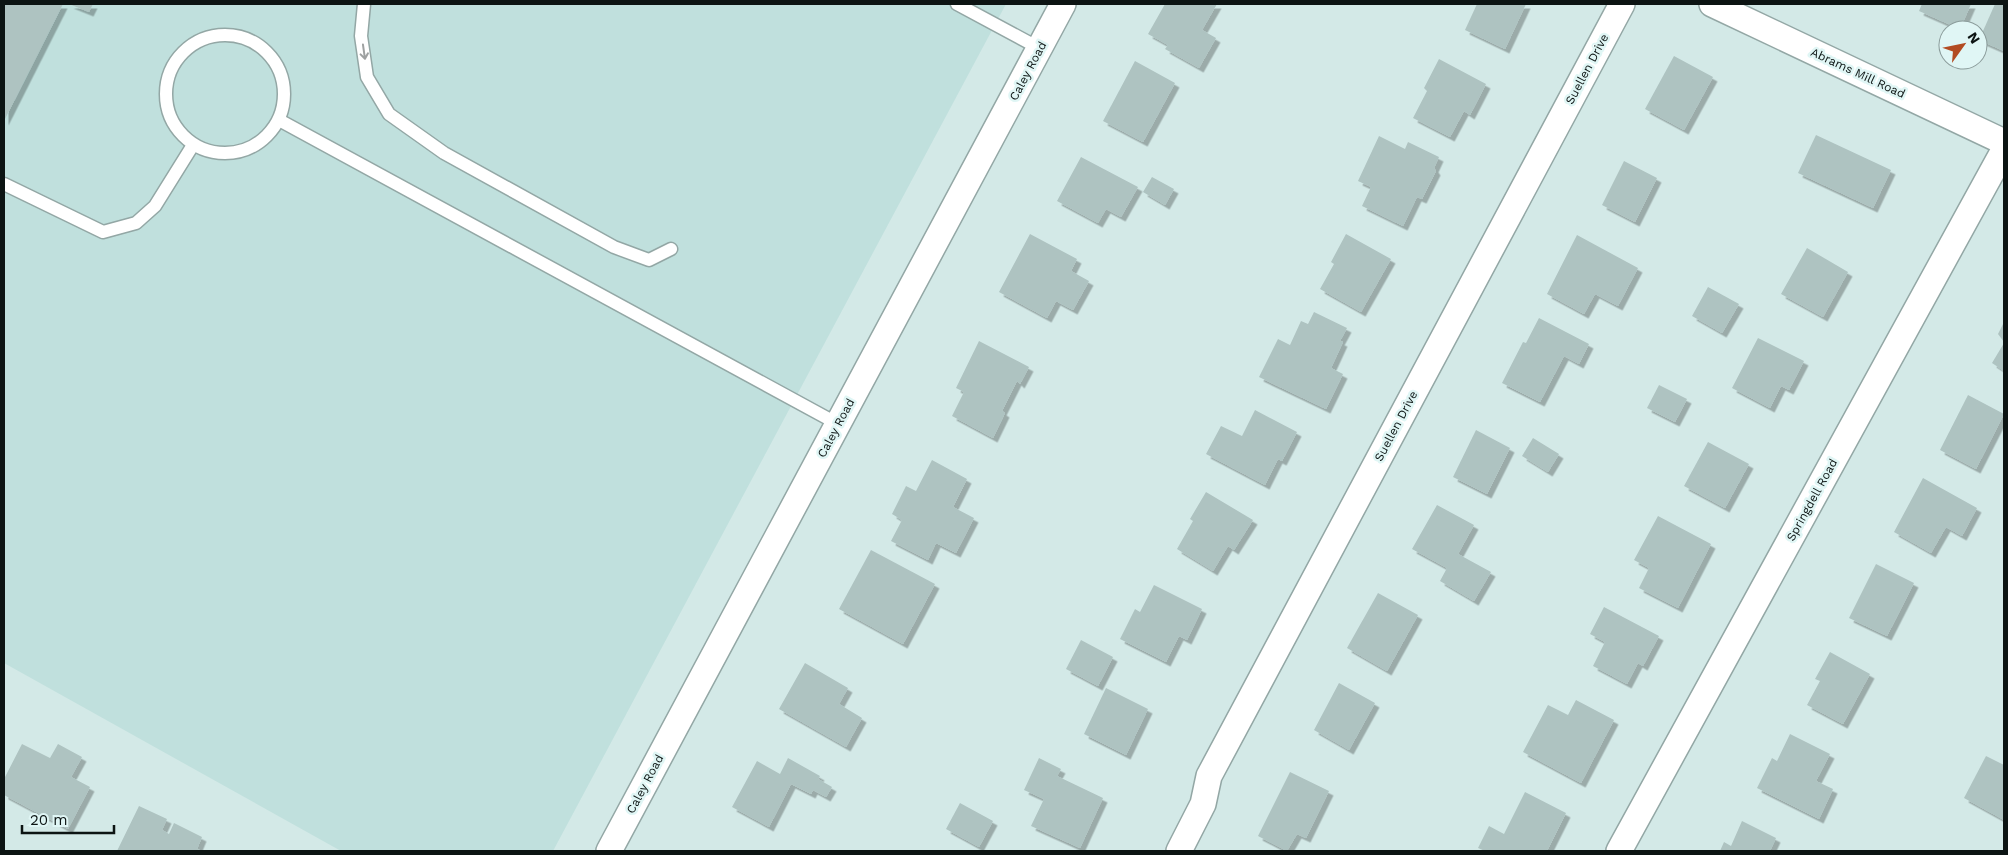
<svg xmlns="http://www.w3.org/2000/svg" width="2008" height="855" font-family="'Work Sans',sans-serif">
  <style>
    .built { fill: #c0e0dd }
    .building { fill: #aec3c1; filter: url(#shadow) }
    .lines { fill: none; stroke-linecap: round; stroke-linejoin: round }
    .service-casing { stroke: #93a7a5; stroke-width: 15 }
    .minor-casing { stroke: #93a7a5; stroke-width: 28 }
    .service { stroke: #fff; stroke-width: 12 }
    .minor { stroke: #fff; stroke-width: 25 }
    .oneway { stroke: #9ea1a1 }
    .labels { text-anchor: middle; stroke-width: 5; stroke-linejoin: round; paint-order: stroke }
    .street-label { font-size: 12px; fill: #0c1413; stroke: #e0f6f5 }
  </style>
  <defs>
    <filter id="shadow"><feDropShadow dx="4.5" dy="4.5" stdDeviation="0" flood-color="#0004"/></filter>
  </defs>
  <rect width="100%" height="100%" fill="#d3e9e7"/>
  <path class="built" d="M4,4H1006L553,851H341L4,663Z"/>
  <g class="building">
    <path d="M4,4H63L4,121Z"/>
    <path d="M69,4H93L89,12Z"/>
    <path d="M1165,4H1217L1202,30L1216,38L1199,68L1165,49L1168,45L1148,34Z"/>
    <path d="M1477,4H1526L1505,49L1465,30Z"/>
    <path d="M1922,4H1971L1960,29L1919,11Z"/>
    <path d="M1995,4H2004V51L1979,40Z"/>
    <path d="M1674,56L1713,77L1684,130L1645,109Z"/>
    <path d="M1439,59L1486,84L1470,115L1464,111L1450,137L1413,118L1427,91L1424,88Z"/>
    <path d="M1135,61L1175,83L1143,142L1103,121Z"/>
    <path d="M1816,135L1891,170L1873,208L1798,173Z"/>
    <path d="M1379,136L1405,149L1408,142L1439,157L1434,168L1436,171L1422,199L1417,197L1403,226L1362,206L1371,187L1358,181Z"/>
    <path d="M1081,157L1138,187L1121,217L1106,209L1098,223L1057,201Z"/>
    <path d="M1624,161L1657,178L1635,222L1602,205Z"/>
    <path d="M1152,177L1174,189L1165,205L1143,192Z"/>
    <path d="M1030,234L1077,259L1071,271L1089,281L1073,310L1056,301L1047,318L999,292Z"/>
    <path d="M1346,234L1391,259L1361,312L1320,289L1334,264L1331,262Z"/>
    <path d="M1577,235L1638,268L1618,306L1595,294L1584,314L1547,294Z"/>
    <path d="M1807,248L1848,272L1823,317L1781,294Z"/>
    <path d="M1708,287L1739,304L1722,333L1692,316Z"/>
    <path d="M1314,312L1347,328L1340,341L1343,342L1331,368L1343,374L1326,409L1259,377L1278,339L1290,345L1301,321L1308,324Z"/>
    <path d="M1539,318L1589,344L1579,364L1564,356L1540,402L1502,383L1523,342L1526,343Z"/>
    <path d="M2004,322V342L1998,334Z"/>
    <path d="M1758,338L1804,361L1789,390L1781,386L1770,408L1732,388Z"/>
    <path d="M979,341L1029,367L1020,384L1017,381L1002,411L1005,413L993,438L952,416L964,392L956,388Z"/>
    <path d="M2004,343V371L1992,363Z"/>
    <path d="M1659,385L1687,399L1675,422L1647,408Z"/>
    <path d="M1968,395L2004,414L1976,469L1940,450Z"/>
    <path d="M1255,410L1297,432L1282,461L1278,459L1265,485L1206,454L1221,426L1242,436Z"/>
    <path d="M1476,430L1510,448L1487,494L1453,477Z"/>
    <path d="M1533,438L1559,454L1548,472L1522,456Z"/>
    <path d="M1708,442L1749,464L1725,508L1684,486Z"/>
    <path d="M932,460L967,479L953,507L974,518L956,553L936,543L928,560L891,541L902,520L892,514L906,486L916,491Z"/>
    <path d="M1923,478L1977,508L1962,536L1946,527L1931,553L1894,532Z"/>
    <path d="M1206,492L1253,520L1234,550L1228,546L1213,571L1177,549L1193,521L1190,519Z"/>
    <path d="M1437,505L1474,525L1458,554L1491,572L1474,601L1440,581L1447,568L1412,549Z"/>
    <path d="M1658,516L1711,544L1678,608L1639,588L1649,568L1634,560Z"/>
    <path d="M871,550L935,584L903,644L839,609Z"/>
    <path d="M1876,564L1914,583L1887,636L1849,618Z"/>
    <path d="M1154,585L1202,609L1187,640L1179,636L1166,662L1120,639L1135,609L1140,612Z"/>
    <path d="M1378,593L1418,615L1387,671L1347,648Z"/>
    <path d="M1604,607L1659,636L1643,666L1638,663L1627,684L1593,666L1605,642L1590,634Z"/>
    <path d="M1081,640L1113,657L1098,686L1066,669Z"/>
    <path d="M1830,652L1870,674L1843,724L1807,705L1820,681L1815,679Z"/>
    <path d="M805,663L848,688L839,704L862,718L846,747L779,709Z"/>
    <path d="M1339,683L1375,703L1349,750L1314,730Z"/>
    <path d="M1106,688L1148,709L1126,755L1084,734Z"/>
    <path d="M1576,700L1614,720L1581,783L1523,752L1548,705L1568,715Z"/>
    <path d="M1790,734L1830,754L1816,781L1833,789L1819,819L1757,788L1772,758L1777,761Z"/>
    <path d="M22,744L50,758L58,744L82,757L71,777L90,787L68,829L4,795V779Z"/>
    <path d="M1986,756L2004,765V820L1964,798Z"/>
    <path d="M788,758L820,776L818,779L832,787L826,797L813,790L811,794L791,784L769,827L732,807L757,761L780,774Z"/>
    <path d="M1039,758L1061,769L1057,776L1103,798L1080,848L1031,826L1044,799L1024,790Z"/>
    <path d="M1290,772L1329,791L1306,838L1297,834L1287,851L1258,836Z"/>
    <path d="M1525,792L1566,813L1547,851H1485L1478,848L1489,826L1504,834Z"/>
    <path d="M960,803L993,821L979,847L946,829Z"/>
    <path d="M139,806L167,819L162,830L169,834L174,823L202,837L197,849L202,851H117Z"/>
    <path d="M1742,821L1776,838L1770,851H1720L1724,842L1731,846Z"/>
  </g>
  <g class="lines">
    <g class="service-casing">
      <g id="service">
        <path d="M364,4L361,36L367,77L389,114L444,153L614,247L649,260L671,249"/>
        <path d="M957,4L1039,48"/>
        <circle cx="225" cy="94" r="59"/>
        <path d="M279,120L838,424"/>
        <path d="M4,184L103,232L136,223L155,206L193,145"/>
      </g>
    </g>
    <g class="minor-casing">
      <g id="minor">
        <path d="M1712,4L2004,142"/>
        <path d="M609,851L1063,4"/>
        <path d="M1179,851L1203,804L1209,776L1622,4"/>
        <path d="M1619,851L2004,150"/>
      </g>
    </g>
    <use href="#service" class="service"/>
    <use href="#minor" class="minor"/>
  </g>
  <defs><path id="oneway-shaft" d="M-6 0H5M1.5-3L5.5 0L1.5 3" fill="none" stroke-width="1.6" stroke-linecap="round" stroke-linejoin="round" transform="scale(1.25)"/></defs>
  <use class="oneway" href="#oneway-shaft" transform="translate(364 52) rotate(82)"/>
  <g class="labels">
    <g class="street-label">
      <text transform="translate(1587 69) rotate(-62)" y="4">Suellen Drive</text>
      <text transform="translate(1028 71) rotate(-62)" y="4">Caley Road</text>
      <text transform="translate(1858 73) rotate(25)" y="4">Abrams Mill Road</text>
      <text transform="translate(1396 426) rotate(-62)" y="4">Suellen Drive</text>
      <text transform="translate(836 428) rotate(-62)" y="4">Caley Road</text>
      <text transform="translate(1812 500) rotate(-61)" y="4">Springdell Road</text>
      <text transform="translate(645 784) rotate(-62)" y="4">Caley Road</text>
    </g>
  </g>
  <rect width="2008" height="855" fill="none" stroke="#0c1413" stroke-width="10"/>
  <g transform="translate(1963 45) rotate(57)"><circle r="24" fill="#e0f6f5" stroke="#8b9c9b"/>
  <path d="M0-4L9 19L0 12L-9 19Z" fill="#b24b22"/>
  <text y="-8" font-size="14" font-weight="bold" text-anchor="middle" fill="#0c1413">N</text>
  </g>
  <path d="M22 825v8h92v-8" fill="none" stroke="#0c1413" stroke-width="2.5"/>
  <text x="30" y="825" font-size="15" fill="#0c1413" stroke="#e0f6f5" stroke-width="4" paint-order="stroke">20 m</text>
</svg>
